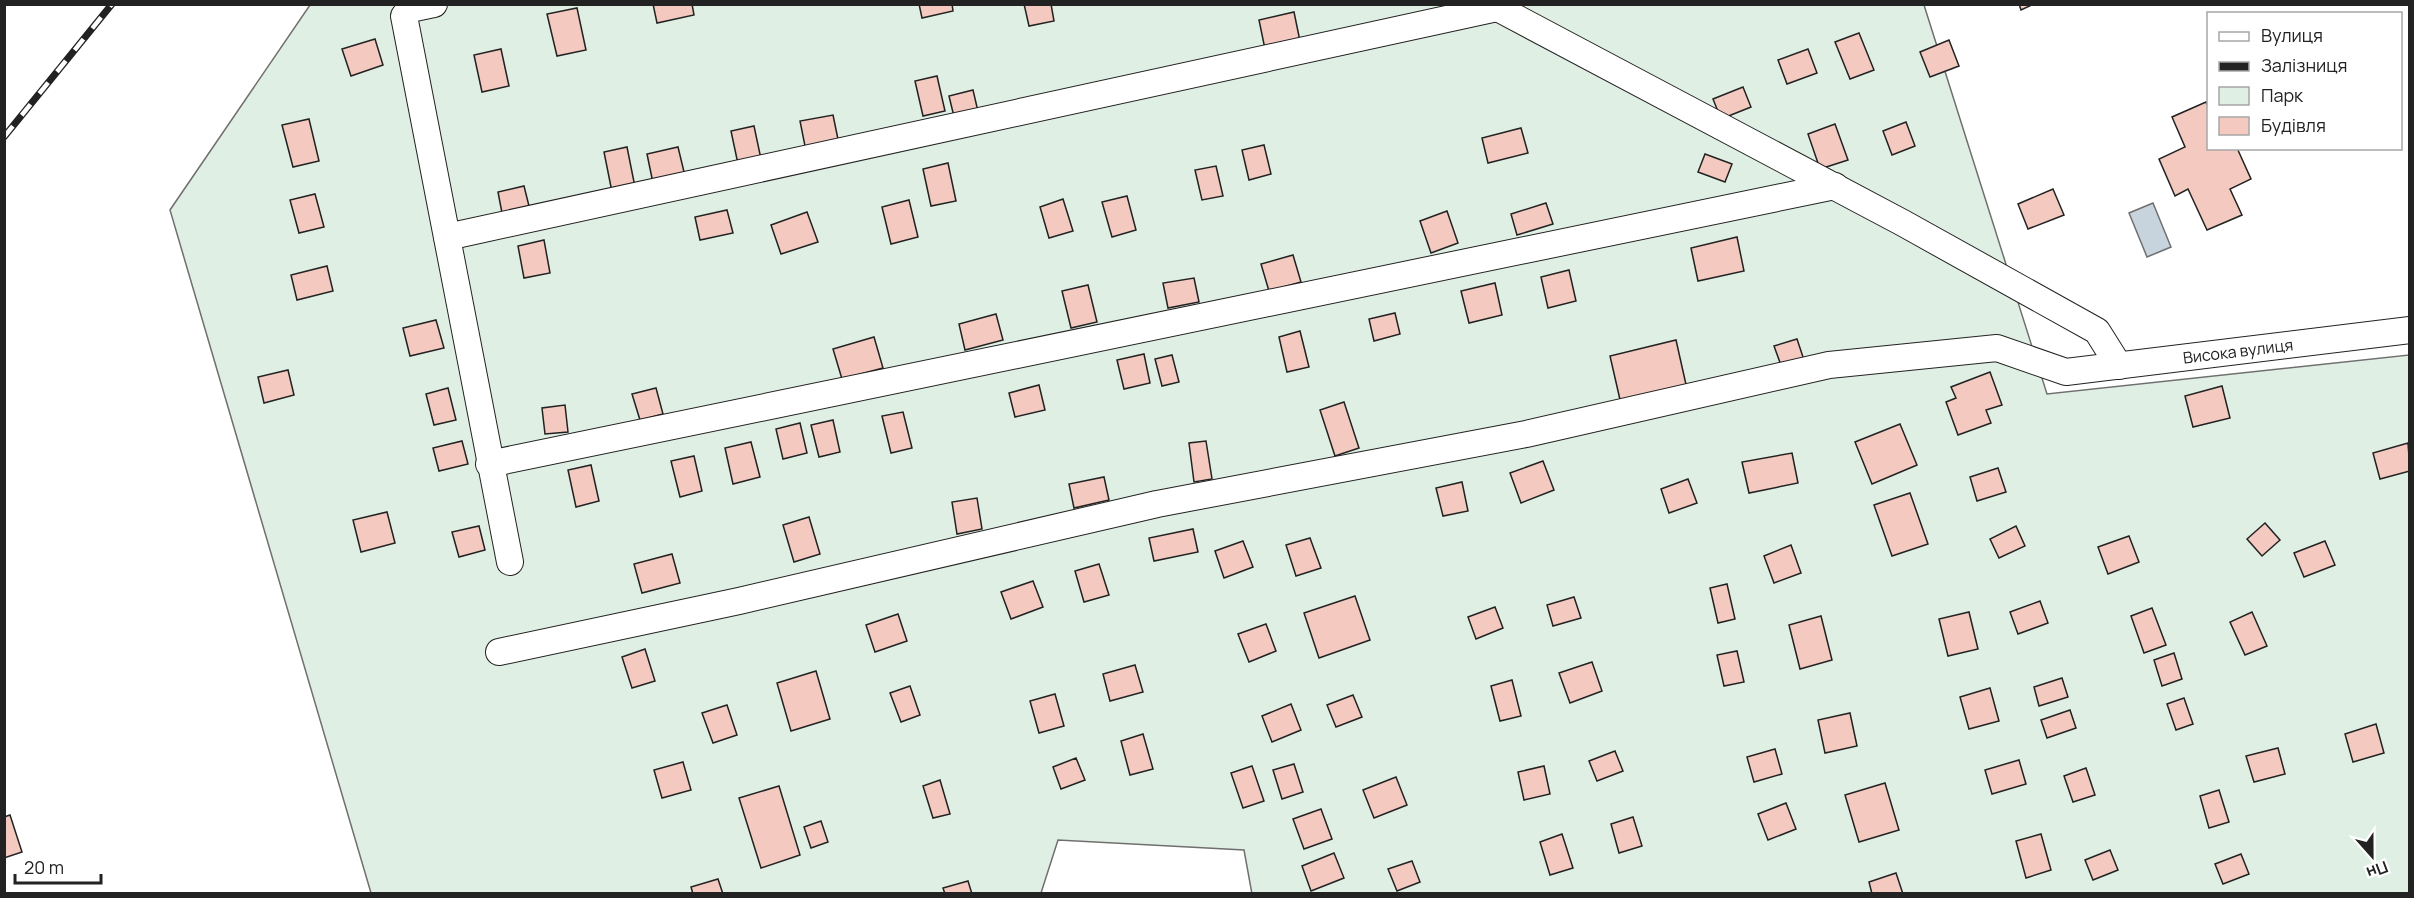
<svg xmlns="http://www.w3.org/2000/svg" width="2414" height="898" font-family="Manrope,sans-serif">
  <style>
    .green { fill: #e0efe3; stroke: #6f6f6f; stroke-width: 1.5 }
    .water { fill: #c7d3dd; stroke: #6f6f6f; stroke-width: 1.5 }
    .building { fill: #f3c9c0; stroke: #222; stroke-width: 1.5 }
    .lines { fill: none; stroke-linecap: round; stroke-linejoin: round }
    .street-casing { stroke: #222; stroke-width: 28 }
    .street { stroke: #fff; stroke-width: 26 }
    .rail-casing { stroke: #222; stroke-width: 7 }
    .rail { stroke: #fff; stroke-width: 4.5; stroke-dasharray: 14; stroke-linecap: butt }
    .labels { text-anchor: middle; stroke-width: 4.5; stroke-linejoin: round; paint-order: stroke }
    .street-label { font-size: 16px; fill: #222; stroke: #fff }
  </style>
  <rect width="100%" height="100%" fill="#fff"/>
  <path class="green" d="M310,5H1924L2047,394L2409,355V893L1252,894L1244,850L1058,840L1041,893H371L170,210Z"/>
  <path class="water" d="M2153,203L2171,247L2147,257L2129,213Z"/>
  <g class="building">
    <path d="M653,4H692L694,15L657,23Z"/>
    <path d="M919,4H952L953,11L922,18Z"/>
    <path d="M1024,4H1051L1054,21L1029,26Z"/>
    <path d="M2019,4H2034L2021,10Z"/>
    <path d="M577,8L586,50L557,56L547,14Z"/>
    <path d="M1294,12L1301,46L1266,54L1259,20Z"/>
    <path d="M1859,33L1874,70L1850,79L1835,42Z"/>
    <path d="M375,39L383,65L351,76L342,49Z"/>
    <path d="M1949,40L1959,66L1930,77L1920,52Z"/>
    <path d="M501,49L509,86L482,92L474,55Z"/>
    <path d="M1808,49L1817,73L1787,84L1778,60Z"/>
    <path d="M937,76L945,111L923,116L915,81Z"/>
    <path d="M1743,87L1751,107L1721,119L1713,99Z"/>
    <path d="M973,90L980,120L956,125L949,96Z"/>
    <path d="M2206,102L2208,106V148H2237L2251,179L2230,189L2242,215L2207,230L2188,189L2175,196L2159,159L2185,147L2172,117Z"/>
    <path d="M833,115L839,144L806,151L800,121Z"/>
    <path d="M309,119L319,161L293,167L282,125Z"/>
    <path d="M1906,122L1915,146L1892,155L1883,131Z"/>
    <path d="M1835,124L1848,160L1820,169L1808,134Z"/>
    <path d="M754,126L761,159L738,164L731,131Z"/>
    <path d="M1521,128L1528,153L1488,163L1482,138Z"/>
    <path d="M1264,145L1271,174L1249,180L1242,150Z"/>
    <path d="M627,147L635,187L612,192L604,152Z"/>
    <path d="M678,147L685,176L653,183L647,154Z"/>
    <path d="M1705,154L1732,164L1725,182L1698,172Z"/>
    <path d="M948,163L956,201L931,206L923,169Z"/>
    <path d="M1216,166L1223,196L1202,200L1195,170Z"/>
    <path d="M524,186L529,206L502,213L498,192Z"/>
    <path d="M2053,189L2064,215L2028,229L2018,204Z"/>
    <path d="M315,194L324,227L299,233L290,200Z"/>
    <path d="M1127,196L1136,230L1112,237L1102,202Z"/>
    <path d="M1063,199L1073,231L1049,238L1040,207Z"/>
    <path d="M909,200L918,237L891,244L882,207Z"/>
    <path d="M1546,203L1553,224L1517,235L1511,214Z"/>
    <path d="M727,210L733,233L700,240L695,217Z"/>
    <path d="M1447,211L1458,243L1431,253L1420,221Z"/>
    <path d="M807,212L818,242L781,254L771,225Z"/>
    <path d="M1737,237L1744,271L1698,281L1691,248Z"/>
    <path d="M544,240L550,273L524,278L518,246Z"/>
    <path d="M1293,255L1301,282L1269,291L1261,264Z"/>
    <path d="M327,266L333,291L297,300L291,275Z"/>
    <path d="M1569,270L1576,301L1548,308L1541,277Z"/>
    <path d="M1194,278L1199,302L1168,308L1163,283Z"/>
    <path d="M1495,283L1502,315L1469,323L1461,291Z"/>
    <path d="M1088,285L1097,322L1071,328L1062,291Z"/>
    <path d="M1395,313L1400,334L1374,341L1369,319Z"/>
    <path d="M996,314L1003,340L965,350L959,324Z"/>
    <path d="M436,320L444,348L410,356L403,328Z"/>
    <path d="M1300,331L1309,367L1287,372L1279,337Z"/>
    <path d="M874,337L883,368L842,379L833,349Z"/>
    <path d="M1797,339L1804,360L1782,368L1774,346Z"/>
    <path d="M1676,340L1687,389L1621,404L1610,356Z"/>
    <path d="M1144,354L1150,383L1124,389L1117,360Z"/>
    <path d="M1172,355L1179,382L1162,386L1155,359Z"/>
    <path d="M288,370L294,395L264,403L258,377Z"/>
    <path d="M1990,372L2002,405L1986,410L1991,423L1958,435L1946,402L1956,398L1951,387Z"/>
    <path d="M1039,385L1045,410L1015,417L1009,393Z"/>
    <path d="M2222,386L2230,418L2193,427L2185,396Z"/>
    <path d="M448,388L456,420L434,425L426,394Z"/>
    <path d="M656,388L663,414L640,420L632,394Z"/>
    <path d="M1344,402L1359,448L1335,456L1320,410Z"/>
    <path d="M565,405L568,432L545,434L542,408Z"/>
    <path d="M903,412L912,448L891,453L882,416Z"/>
    <path d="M833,420L840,452L819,457L811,425Z"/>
    <path d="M800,423L807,453L783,459L776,429Z"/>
    <path d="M1900,424L1917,465L1872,484L1855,442Z"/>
    <path d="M462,441L468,464L439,471L433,448Z"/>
    <path d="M1206,441L1212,479L1194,482L1189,443Z"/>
    <path d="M751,442L760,477L733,484L725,448Z"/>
    <path d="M2408,443L2410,471L2380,479L2373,453Z"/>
    <path d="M1792,453L1798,483L1749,493L1742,462Z"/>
    <path d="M694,456L702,491L680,497L671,461Z"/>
    <path d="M1543,461L1554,490L1521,503L1510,473Z"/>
    <path d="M591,465L599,501L576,507L568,470Z"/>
    <path d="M1998,468L2006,492L1977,501L1970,477Z"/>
    <path d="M1104,477L1109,500L1074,508L1069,484Z"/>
    <path d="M1688,479L1697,503L1669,513L1661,489Z"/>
    <path d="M1462,482L1468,511L1443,516L1436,488Z"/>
    <path d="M1910,493L1928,544L1892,556L1874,505Z"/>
    <path d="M977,498L982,529L957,534L952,502Z"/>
    <path d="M387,512L395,543L361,552L353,520Z"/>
    <path d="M809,517L820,554L794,562L783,525Z"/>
    <path d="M2265,523L2280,540L2262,556L2247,539Z"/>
    <path d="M479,526L485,550L459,557L452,532Z"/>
    <path d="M2016,526L2025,546L1999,558L1990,539Z"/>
    <path d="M1193,529L1198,552L1154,561L1149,538Z"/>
    <path d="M2129,536L2139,562L2108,574L2098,547Z"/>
    <path d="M1310,538L1321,568L1296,576L1286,545Z"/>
    <path d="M1243,541L1253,567L1224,578L1215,551Z"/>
    <path d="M2325,541L2335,565L2304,577L2294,553Z"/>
    <path d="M1791,545L1801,573L1774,583L1764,556Z"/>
    <path d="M672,554L680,583L642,593L634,564Z"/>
    <path d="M1099,564L1109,595L1084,602L1075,571Z"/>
    <path d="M1033,581L1043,607L1011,619L1001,592Z"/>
    <path d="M1727,584L1735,619L1718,623L1710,588Z"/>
    <path d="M1355,596L1370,640L1319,658L1304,613Z"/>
    <path d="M1574,597L1581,618L1553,626L1547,605Z"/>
    <path d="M2040,601L2048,623L2018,634L2010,612Z"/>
    <path d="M1495,607L1503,628L1476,639L1468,617Z"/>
    <path d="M2152,608L2166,645L2144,653L2131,616Z"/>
    <path d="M1969,612L1978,649L1948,656L1939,619Z"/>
    <path d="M2252,612L2267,646L2245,655L2230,622Z"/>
    <path d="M898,614L907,641L875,652L866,625Z"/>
    <path d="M1821,616L1832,660L1800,669L1789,625Z"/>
    <path d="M1266,624L1276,651L1249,662L1238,634Z"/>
    <path d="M645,649L655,681L632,688L622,657Z"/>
    <path d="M1737,651L1744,682L1724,686L1717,655Z"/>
    <path d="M2174,653L2182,679L2162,686L2154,660Z"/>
    <path d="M1592,662L1602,691L1570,703L1559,673Z"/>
    <path d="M1135,665L1143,692L1110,701L1103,674Z"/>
    <path d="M816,671L830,719L791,731L777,683Z"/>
    <path d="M2062,678L2068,697L2039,706L2034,687Z"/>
    <path d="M1512,680L1521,716L1500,721L1491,686Z"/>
    <path d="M910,686L920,715L901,722L890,693Z"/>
    <path d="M1990,688L1999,721L1969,729L1960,697Z"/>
    <path d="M1055,694L1064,726L1039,733L1030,701Z"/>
    <path d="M1353,695L1362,717L1336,727L1327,705Z"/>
    <path d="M2184,698L2193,724L2176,730L2167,704Z"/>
    <path d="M1291,704L1301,730L1272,742L1262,716Z"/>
    <path d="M727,705L737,735L713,743L702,713Z"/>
    <path d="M2070,710L2076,728L2047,738L2041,720Z"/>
    <path d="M1850,713L1857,746L1825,753L1818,720Z"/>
    <path d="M2376,724L2384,753L2353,762L2345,734Z"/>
    <path d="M1143,734L1153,769L1130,775L1121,741Z"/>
    <path d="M2278,748L2285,774L2254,782L2246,756Z"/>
    <path d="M1775,749L1782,774L1754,782L1747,757Z"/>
    <path d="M1615,751L1623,771L1597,781L1589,761Z"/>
    <path d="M1076,758L1085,780L1061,789L1053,767Z"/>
    <path d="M2019,760L2026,784L1992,794L1985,770Z"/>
    <path d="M683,762L691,790L662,798L654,770Z"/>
    <path d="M1294,764L1303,792L1282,799L1273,770Z"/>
    <path d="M1252,766L1264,801L1243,808L1231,773Z"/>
    <path d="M1544,766L1550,794L1524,800L1518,772Z"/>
    <path d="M2086,768L2095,795L2073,802L2064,776Z"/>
    <path d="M1396,777L1407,805L1374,818L1363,790Z"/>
    <path d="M940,780L950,814L933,818L923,786Z"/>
    <path d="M1885,783L1899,830L1859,842L1845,795Z"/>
    <path d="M779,786L800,855L761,868L739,798Z"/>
    <path d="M2219,790L2229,822L2209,828L2200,796Z"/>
    <path d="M1786,803L1796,829L1768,840L1758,814Z"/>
    <path d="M1321,809L1332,839L1304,849L1293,819Z"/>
    <path d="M10,815L22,852L4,858V817Z"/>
    <path d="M1633,817L1642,846L1619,853L1611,824Z"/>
    <path d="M821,821L828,842L811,848L804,827Z"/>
    <path d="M1562,834L1573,868L1550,875L1540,842Z"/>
    <path d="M2041,834L2051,870L2026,878L2016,841Z"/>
    <path d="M2110,850L2118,870L2093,880L2085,860Z"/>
    <path d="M1334,853L1344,878L1311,891L1302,866Z"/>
    <path d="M2241,854L2249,874L2223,884L2215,864Z"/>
    <path d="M1412,861L1420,882L1397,891L1388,869Z"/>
    <path d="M1896,873L1903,894H1872L1869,882Z"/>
    <path d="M718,879L723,894H693L691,887Z"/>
    <path d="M968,881L972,894H945L943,888Z"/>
  </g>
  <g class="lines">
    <g class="street-casing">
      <g id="street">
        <path d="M434,4L410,9L404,16L510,562"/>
        <path d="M1490,4L1903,223L2097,331L2119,366"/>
        <path d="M447,237L1497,8"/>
        <path d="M489,464L1835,186"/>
        <path id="s1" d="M499,652L739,601L1157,504L1526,434L1829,365L1997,348L2066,372L2410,330"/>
      </g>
    </g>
    <use href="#street" class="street"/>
    <g class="rail-casing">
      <path id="rail" d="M4,137L112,4"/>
    </g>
    <use href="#rail" class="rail"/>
  </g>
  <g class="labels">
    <g class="street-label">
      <text dy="6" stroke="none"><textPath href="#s1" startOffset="1776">Висока вулиця</textPath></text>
    </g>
  </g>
  <rect width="2414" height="898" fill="none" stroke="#222222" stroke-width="12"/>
  <rect x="2207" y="12" width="195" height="138" fill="#ffffff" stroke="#a7a7a7" stroke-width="1.5"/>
  <rect x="2219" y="32" width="30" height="9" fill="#ffffff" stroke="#a7a7a7" stroke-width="1.5"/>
  <text x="2261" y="42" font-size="18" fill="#222222">Вулиця</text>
  <rect x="2219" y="62" width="30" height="9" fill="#222222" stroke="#a7a7a7" stroke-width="1.5"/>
  <text x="2261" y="72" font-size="18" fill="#222222">Залізниця</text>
  <rect x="2219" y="87" width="30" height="18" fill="#e0efe3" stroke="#a7a7a7" stroke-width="1.5"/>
  <text x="2261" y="102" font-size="18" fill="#222222">Парк</text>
  <rect x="2219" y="117" width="30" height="18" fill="#f3c9c0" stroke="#a7a7a7" stroke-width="1.5"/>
  <text x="2261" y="132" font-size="18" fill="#222222">Будівля</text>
  <g transform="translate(2372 856) rotate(159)" stroke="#ffffff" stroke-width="4.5" paint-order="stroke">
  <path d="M0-4.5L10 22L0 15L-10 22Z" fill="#222222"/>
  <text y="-9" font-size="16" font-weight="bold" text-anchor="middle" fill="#222222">Пн</text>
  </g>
  <path d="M15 874v9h86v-9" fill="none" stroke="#222222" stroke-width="3"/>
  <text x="24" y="874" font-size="18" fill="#222222" stroke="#ffffff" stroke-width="4.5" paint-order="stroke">20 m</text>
</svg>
